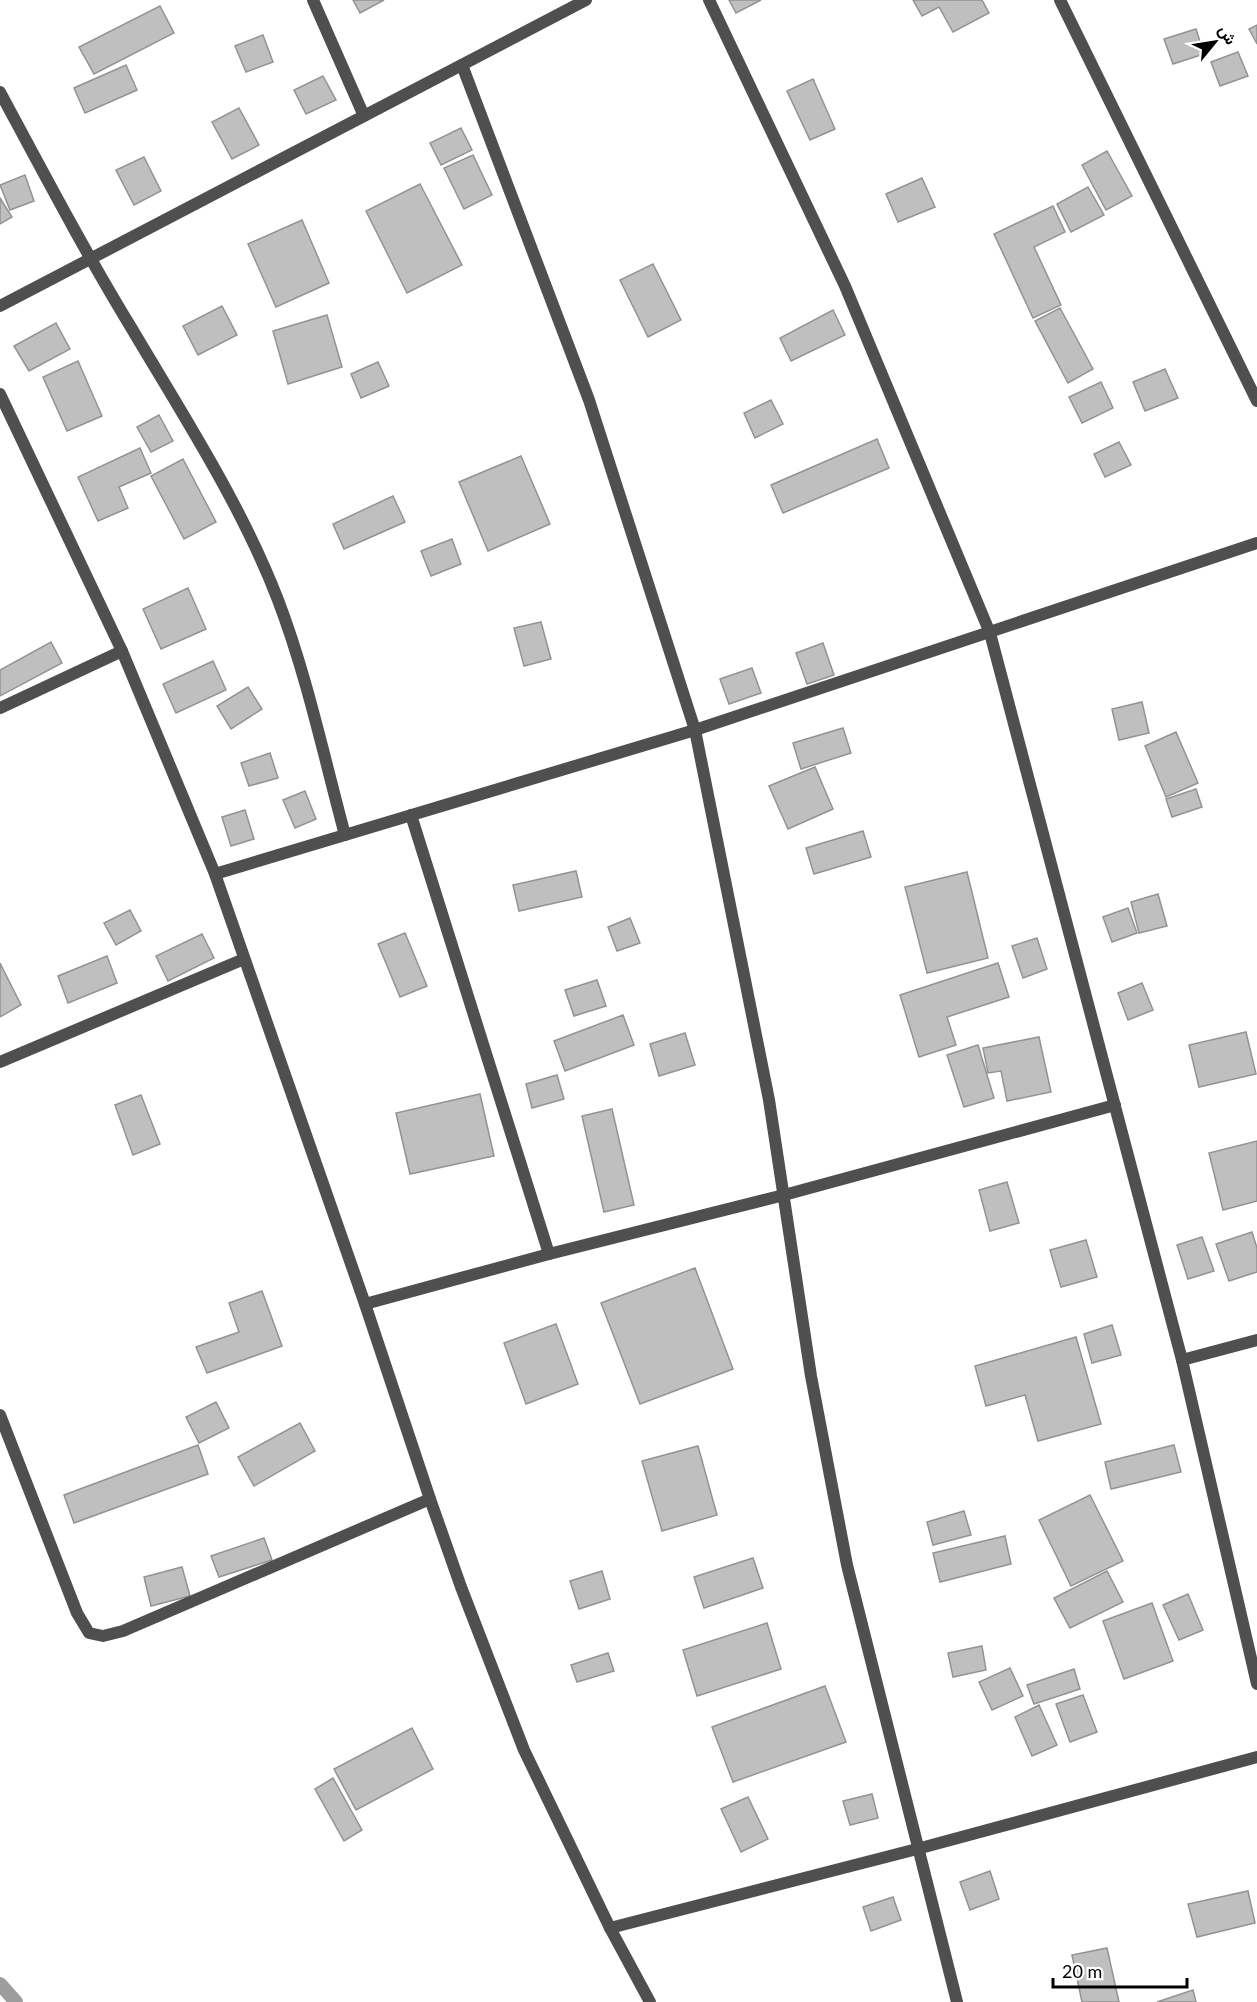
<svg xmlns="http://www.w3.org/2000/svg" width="1257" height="2002" font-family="Lato,Vazirmatn,sans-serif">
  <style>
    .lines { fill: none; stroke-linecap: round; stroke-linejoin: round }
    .stream { stroke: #9d9d9d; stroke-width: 14 }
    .building { fill: #bfbfbf; stroke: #939393; stroke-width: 1.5 }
    .minor { stroke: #4f4f4f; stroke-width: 12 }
  </style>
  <rect width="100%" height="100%" fill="#fff"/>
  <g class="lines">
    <path class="stream" d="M0,1984L16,2002"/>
  </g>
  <g class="building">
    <path d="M353,0H384L360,13Z"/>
    <path d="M729,0H761L736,13Z"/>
    <path d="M913,0H982L989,13L953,32L939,7L922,16Z"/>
    <path d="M160,6L174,33L94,74L79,47Z"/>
    <path d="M1257,25V44L1249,29Z"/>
    <path d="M1196,29L1204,54L1173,64L1164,39Z"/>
    <path d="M263,35L273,62L246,72L235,46Z"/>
    <path d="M1238,52L1248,76L1220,86L1211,62Z"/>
    <path d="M126,65L137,90L85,113L74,88Z"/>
    <path d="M323,76L336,100L306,114L294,90Z"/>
    <path d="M813,79L835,129L810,140L787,91Z"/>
    <path d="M239,108L259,145L232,159L212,122Z"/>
    <path d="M461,128L472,150L441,165L430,143Z"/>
    <path d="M1107,151L1132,196L1106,210L1082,165Z"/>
    <path d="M473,155L492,195L464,209L444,168Z"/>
    <path d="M144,157L161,191L134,205L116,170Z"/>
    <path d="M25,175L34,201L10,210L0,185Z"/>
    <path d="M922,178L935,207L898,222L886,194Z"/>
    <path d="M420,184L462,265L407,293L366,211Z"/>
    <path d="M1088,187L1104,215L1071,232L1057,204Z"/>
    <path d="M0,198L12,217L0,224Z"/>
    <path d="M1053,206L1065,232L1034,247L1061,305L1033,318L994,234Z"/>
    <path d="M302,220L329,283L276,307L248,244Z"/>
    <path d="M653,264L681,320L648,337L620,280Z"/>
    <path d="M222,306L237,335L198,355L183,326Z"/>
    <path d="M1060,308L1093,369L1068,383L1035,321Z"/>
    <path d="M833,310L845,335L791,361L780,338Z"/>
    <path d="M327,315L342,367L288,384L273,331Z"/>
    <path d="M56,323L70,349L29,371L14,346Z"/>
    <path d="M78,361L102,416L67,431L43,377Z"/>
    <path d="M378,362L389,386L361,398L351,374Z"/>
    <path d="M1165,369L1178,398L1145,411L1133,382Z"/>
    <path d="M1101,382L1113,408L1082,423L1069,397Z"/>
    <path d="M771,400L783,424L755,438L744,413Z"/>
    <path d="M159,415L173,441L151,452L137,427Z"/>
    <path d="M877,439L889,468L783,513L771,485Z"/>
    <path d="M1119,442L1131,465L1105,477L1094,454Z"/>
    <path d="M140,448L151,473L119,487L128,508L98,521L78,477Z"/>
    <path d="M521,456L550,524L488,551L459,482Z"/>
    <path d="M183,459L216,522L184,539L151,476Z"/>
    <path d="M393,496L405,522L344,549L333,524Z"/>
    <path d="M452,539L461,564L431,576L421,551Z"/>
    <path d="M188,588L206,629L161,649L143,609Z"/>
    <path d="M541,622L551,659L524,666L514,628Z"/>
    <path d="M51,642L62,663L0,696V670Z"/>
    <path d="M823,643L834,675L807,684L796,653Z"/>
    <path d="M213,661L226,690L176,713L163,684Z"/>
    <path d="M752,668L761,693L729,704L720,679Z"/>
    <path d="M248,687L262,709L231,729L217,706Z"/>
    <path d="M1142,702L1149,733L1119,740L1112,709Z"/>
    <path d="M843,728L851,753L801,769L793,743Z"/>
    <path d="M1176,732L1198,783L1166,797L1145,746Z"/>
    <path d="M270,753L278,778L249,786L241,763Z"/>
    <path d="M815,767L833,809L788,829L769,786Z"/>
    <path d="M1196,789L1202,807L1172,817L1166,799Z"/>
    <path d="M305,791L316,819L295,828L283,800Z"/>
    <path d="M245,810L254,839L231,846L222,817Z"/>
    <path d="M863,831L871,857L814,874L806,848Z"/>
    <path d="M576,871L582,897L519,911L513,885Z"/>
    <path d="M967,872L988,958L927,973L905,887Z"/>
    <path d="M1158,894L1167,926L1139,933L1131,902Z"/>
    <path d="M1128,908L1137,933L1112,942L1103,917Z"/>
    <path d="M130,910L141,931L116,945L104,923Z"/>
    <path d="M630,918L640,943L617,951L608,927Z"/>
    <path d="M405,933L427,986L400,997L378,944Z"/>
    <path d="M202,934L214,958L168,981L156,956Z"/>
    <path d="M1037,938L1047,969L1023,978L1012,946Z"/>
    <path d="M107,956L117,983L68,1003L58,976Z"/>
    <path d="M0,963L21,1005L0,1017Z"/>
    <path d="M998,963L1009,997L947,1017L956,1045L919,1057L900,995Z"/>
    <path d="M597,980L606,1006L574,1016L565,990Z"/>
    <path d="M1142,983L1153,1010L1128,1020L1118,993Z"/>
    <path d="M623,1015L634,1045L565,1071L554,1041Z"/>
    <path d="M1246,1032L1256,1074L1199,1087L1189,1045Z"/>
    <path d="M685,1033L695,1065L659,1076L650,1044Z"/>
    <path d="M1039,1037L1051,1092L1007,1101L1001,1071L988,1073L983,1048Z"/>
    <path d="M978,1045L994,1098L964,1107L947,1055Z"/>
    <path d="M557,1075L564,1099L532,1108L526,1084Z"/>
    <path d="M480,1094L494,1156L410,1174L396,1113Z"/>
    <path d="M141,1095L160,1144L133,1155L115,1105Z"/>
    <path d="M612,1109L634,1205L604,1212L582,1116Z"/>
    <path d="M1257,1141V1201L1223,1210L1209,1153Z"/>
    <path d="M1007,1182L1019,1223L990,1231L979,1190Z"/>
    <path d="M1252,1232L1257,1248V1272L1229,1281L1216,1244Z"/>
    <path d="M1202,1237L1214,1271L1188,1279L1177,1245Z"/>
    <path d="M1086,1240L1097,1277L1061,1287L1050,1250Z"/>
    <path d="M695,1268L733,1369L640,1404L601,1303Z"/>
    <path d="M262,1291L282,1346L207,1373L196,1347L239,1332L229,1303Z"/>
    <path d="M556,1324L578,1384L526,1404L504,1343Z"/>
    <path d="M1112,1325L1121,1355L1092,1363L1084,1334Z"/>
    <path d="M1076,1337L1101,1424L1038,1441L1025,1395L986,1406L975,1366Z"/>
    <path d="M216,1402L229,1428L199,1443L186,1417Z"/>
    <path d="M300,1423L315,1451L254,1486L238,1457Z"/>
    <path d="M198,1445L208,1474L74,1523L64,1495Z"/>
    <path d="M1174,1445L1181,1472L1111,1489L1105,1462Z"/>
    <path d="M698,1446L717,1515L662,1531L642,1461Z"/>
    <path d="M1090,1495L1123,1561L1071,1586L1039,1520Z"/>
    <path d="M964,1511L971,1535L933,1545L927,1522Z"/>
    <path d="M1005,1536L1011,1564L940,1582L933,1553Z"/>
    <path d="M264,1538L272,1560L219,1577L211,1556Z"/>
    <path d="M753,1558L763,1588L704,1608L694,1577Z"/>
    <path d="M182,1567L190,1596L151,1606L144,1577Z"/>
    <path d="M602,1571L610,1599L579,1609L570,1581Z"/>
    <path d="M1107,1571L1123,1602L1070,1628L1054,1598Z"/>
    <path d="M1188,1594L1203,1630L1179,1640L1163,1605Z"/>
    <path d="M1152,1603L1173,1661L1124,1679L1103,1621Z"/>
    <path d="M767,1623L781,1669L697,1696L683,1650Z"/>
    <path d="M982,1646L986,1670L953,1677L948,1653Z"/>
    <path d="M608,1653L614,1671L577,1682L571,1665Z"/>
    <path d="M1010,1668L1023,1696L992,1710L979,1682Z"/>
    <path d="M1074,1669L1080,1689L1034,1704L1027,1685Z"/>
    <path d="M825,1686L846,1742L733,1782L712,1727Z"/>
    <path d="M1083,1695L1097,1732L1070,1742L1056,1704Z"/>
    <path d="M1039,1705L1057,1745L1032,1756L1015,1717Z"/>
    <path d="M412,1728L433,1769L356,1810L334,1769Z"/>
    <path d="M333,1778L362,1830L344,1841L315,1789Z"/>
    <path d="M872,1794L878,1818L850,1825L843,1801Z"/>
    <path d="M748,1797L768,1839L741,1852L721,1809Z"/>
    <path d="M990,1871L999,1899L970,1910L960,1882Z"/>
    <path d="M1248,1891L1255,1923L1197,1937L1188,1904Z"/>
    <path d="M893,1897L901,1920L871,1931L863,1907Z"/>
    <path d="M1107,1948L1119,2002H1082L1072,1955Z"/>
    <path d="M1193,1990L1196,2002H1157Z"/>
  </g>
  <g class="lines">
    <g class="minor">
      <path d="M313,0L364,116"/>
      <path d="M709,0L845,286L990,633L1182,1360L1257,1684"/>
      <path d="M1060,0L1257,401"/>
      <path d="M462,65L589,400L695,730L769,1100L811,1376L847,1565L957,2002"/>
      <path d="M0,92C43,172 85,252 132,329C183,415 242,506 278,600C307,676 324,757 345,835"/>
      <path d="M0,306L586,0"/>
      <path d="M0,394L122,651L215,874L365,1304L430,1499L461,1587L524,1750L610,1928L650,2002"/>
      <path d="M0,708L122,651"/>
      <path d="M411,815L549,1254"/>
      <path d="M215,874L695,730L1257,543"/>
      <path d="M0,1062L244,959"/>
      <path d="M365,1304L549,1254L784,1195L1115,1105"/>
      <path d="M1182,1360L1257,1340"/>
      <path d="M0,1415L77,1613L89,1633L103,1636L123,1631L430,1499"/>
      <path d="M610,1928L917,1849L1257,1757"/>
    </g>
  </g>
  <g transform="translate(1215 42) rotate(60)" stroke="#ffffff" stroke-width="4.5" paint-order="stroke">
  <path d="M0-4.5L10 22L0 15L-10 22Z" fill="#000000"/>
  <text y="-9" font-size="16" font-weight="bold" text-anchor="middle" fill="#000000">ش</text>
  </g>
  <path d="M1053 1978v9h134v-9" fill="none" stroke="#000000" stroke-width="3"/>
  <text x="1062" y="1978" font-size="18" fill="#000000" stroke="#ffffff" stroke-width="4.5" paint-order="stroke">20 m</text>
</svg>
